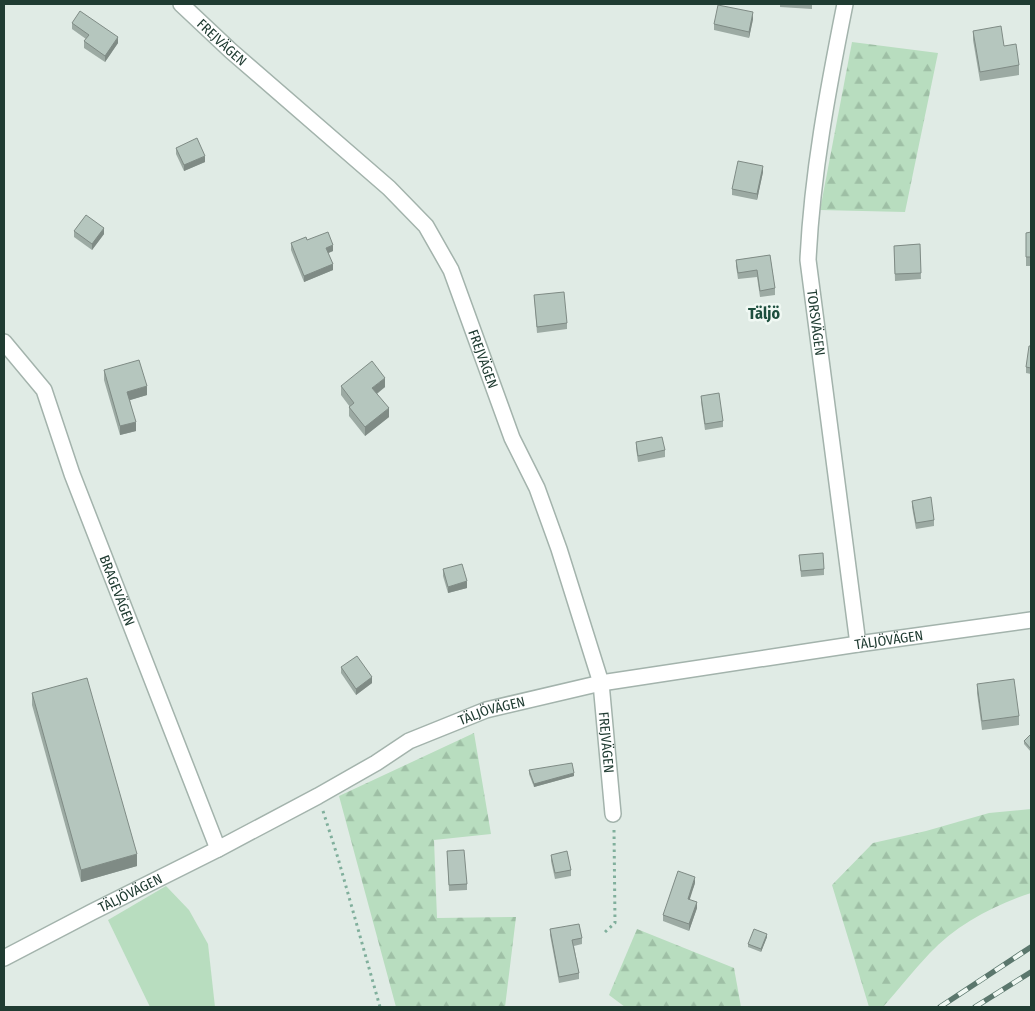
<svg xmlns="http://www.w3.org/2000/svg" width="1035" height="1011" font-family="'Fira Sans Condensed',sans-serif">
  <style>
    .green { fill: #b8ddbf }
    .forest { fill: url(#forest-firs) }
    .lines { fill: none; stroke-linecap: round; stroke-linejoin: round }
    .minor-casing { stroke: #a3b3ac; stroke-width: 18 }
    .path { stroke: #80af9c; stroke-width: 3; stroke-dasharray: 2.5 4; stroke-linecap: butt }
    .minor { stroke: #fff; stroke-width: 15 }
    .rail-casing { stroke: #5b776d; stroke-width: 5.5 }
    .rail { stroke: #f0f8f3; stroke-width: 4; stroke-dasharray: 11; stroke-linecap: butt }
    .wall { fill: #9caaa3 }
    .shaded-wall { fill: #7f8b85 }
    .building { fill: #b5c6be; stroke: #7f8b85 }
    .labels { text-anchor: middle; stroke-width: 5; stroke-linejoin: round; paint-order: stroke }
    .street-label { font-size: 14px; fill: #203c32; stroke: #f0f8f3 }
    .quarter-label { font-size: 16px; font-weight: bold; fill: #1c4e3d; stroke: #f0f8f3 }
  </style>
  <defs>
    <pattern id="forest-firs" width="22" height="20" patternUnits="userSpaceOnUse" patternTransform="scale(1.25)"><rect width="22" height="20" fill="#b8ddbf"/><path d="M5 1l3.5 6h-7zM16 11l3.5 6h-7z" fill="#9ebfa5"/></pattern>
  </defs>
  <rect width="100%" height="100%" fill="#e0ebe5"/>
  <path class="green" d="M166,886L189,910L208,944L215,1007H150L108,920Z"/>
  <g class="forest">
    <path d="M852,42L938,53L905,212L820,210Z"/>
    <path d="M474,733L491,834L434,840L437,918L516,917L505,1007H396L339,796Z"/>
    <path d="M1031,809V893C994,905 956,925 929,954C913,971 898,990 883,1007H869L832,885L873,843L926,831L989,813Z"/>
    <path d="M637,929L734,968L741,1007H625L609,995Z"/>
  </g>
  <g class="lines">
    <g class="minor-casing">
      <g id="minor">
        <path id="s1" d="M181,4L231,51L389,188L426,226L451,270L512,438L537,488L559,549L601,683L613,814"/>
        <path id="s2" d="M845,4C828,89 812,174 808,260L858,644"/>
        <path id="s3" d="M4,342L44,390L72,474L218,849"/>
        <path id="s4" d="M4,958L92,912L218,849L318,796L376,763L409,741L486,710L601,683L858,644L1031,620"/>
      </g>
    </g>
    <g class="path">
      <path d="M323,811L338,858L380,1007"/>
      <path d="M605,932L615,923L614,829"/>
    </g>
    <use href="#minor" class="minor"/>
    <g class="rail-casing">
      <g id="rail">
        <path d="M940,1007L1031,947"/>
        <path d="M975,1007L1031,972"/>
      </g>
    </g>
    <use href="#rail" class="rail"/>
  </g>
  <g class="wall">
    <path d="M780,4H812V9L780,7Z"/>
    <path d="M753,19L749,38L714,30V24Z"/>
    <path d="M72,23L118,43L105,62L84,48V41L86,39L72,29Z"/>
    <path d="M973,31L1004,46L1019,65V75L980,81L973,40Z"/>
    <path d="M176,148L205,162L184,171L176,154Z"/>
    <path d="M763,172L757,200L732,195V189Z"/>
    <path d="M74,231L104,234L92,250L74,237Z"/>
    <path d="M1031,232V266H1026V233Z"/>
    <path d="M307,240L333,251L328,253L333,270L304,282L291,250V243Z"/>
    <path d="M920,244L921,279L895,281L894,246Z"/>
    <path d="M770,255L775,288V295L760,297L757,277L738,279L736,266V260Z"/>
    <path d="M534,295L567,323V329L537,333Z"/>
    <path d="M1031,346V374L1026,373V367Z"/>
    <path d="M104,370L147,395L130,400L136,431L120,435L104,380Z"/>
    <path d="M341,386L385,387L377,394L389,417L365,436L349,416V407H350L341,395Z"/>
    <path d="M701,396L723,421V427L705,430L701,402Z"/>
    <path d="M636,442L665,450V457L638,462L636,448Z"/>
    <path d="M912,501L934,520V526L916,529L912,507Z"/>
    <path d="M799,555L824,569V575L801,577Z"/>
    <path d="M443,569L467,588L448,593L443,576Z"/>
    <path d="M341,667L372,683L356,695L341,673Z"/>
    <path d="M977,684L1019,716V725L982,730L977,693Z"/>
    <path d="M32,693L137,866L81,882L32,705Z"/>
    <path d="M1031,734V752L1024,744V741Z"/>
    <path d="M529,770L574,776L534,787L529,774Z"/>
    <path d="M447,851L467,884V890L449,891Z"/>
    <path d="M551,855L571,870V876L555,879L551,861Z"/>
    <path d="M695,883L689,899L697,908L689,931L663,921V915Z"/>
    <path d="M550,929L582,938V944L574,946L579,973V979L559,983L550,935Z"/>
    <path d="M767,937L761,952L748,947V944Z"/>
  </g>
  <g class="shaded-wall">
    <path d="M753,12V19L749,38V32Z"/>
    <path d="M118,37V43L105,62V56Z"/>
    <path d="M205,156V162L184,171V165Z"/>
    <path d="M763,166V172L757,200V194Z"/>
    <path d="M104,228V234L92,250V244Z"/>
    <path d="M333,245V251L326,254V248Z"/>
    <path d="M333,264V270L304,282V276Z"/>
    <path d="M385,378V387L372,397V388Z"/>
    <path d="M147,386V395L127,401V392Z"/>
    <path d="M389,408V417L365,436V427Z"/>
    <path d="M136,422V431L120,435V426Z"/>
    <path d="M467,581V588L448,593V587Z"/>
    <path d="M372,677V683L356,695V689Z"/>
    <path d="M574,773V776L534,787V784Z"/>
    <path d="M137,854V866L81,882V870Z"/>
    <path d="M695,877V883L688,905V899Z"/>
    <path d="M697,902V908L689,931V924Z"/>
    <path d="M767,934V937L761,952V949Z"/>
  </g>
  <g class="building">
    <path d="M718,5L753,12L749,32L714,24Z"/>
    <path d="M80,11L118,37L105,56L84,41L89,35L72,23Z"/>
    <path d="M1001,26L1004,46L1016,44L1019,65L980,72L973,31Z"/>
    <path d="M197,138L205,156L184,165L176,148Z"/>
    <path d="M738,161L763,166L757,194L732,189Z"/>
    <path d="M86,215L104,228L92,244L74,231Z"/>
    <path d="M328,232L333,245L326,248L333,264L304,276L291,243L306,237L307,240Z"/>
    <path d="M1031,232V257H1026V233Z"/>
    <path d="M920,244L921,273L895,274L894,246Z"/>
    <path d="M770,255L775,288L760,291L757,270L738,273L736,260Z"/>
    <path d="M564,292L567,323L537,327L534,295Z"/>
    <path d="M1029,346H1031V368L1026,367Z"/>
    <path d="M139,360L147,386L127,392L136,422L120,426L104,370Z"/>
    <path d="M372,361L385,378L372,388L389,408L365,427L349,407L354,403L341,386Z"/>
    <path d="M719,393L723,421L705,424L701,396Z"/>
    <path d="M662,437L665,450L638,456L636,442Z"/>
    <path d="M931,497L934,520L916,523L912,501Z"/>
    <path d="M823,553L824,569L801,571L799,555Z"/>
    <path d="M462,564L467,581L448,587L443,569Z"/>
    <path d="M357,656L372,677L356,689L341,667Z"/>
    <path d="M87,678L137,854L81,870L32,693Z"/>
    <path d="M1014,679L1019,716L982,721L977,684Z"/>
    <path d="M1031,734V749L1024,741Z"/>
    <path d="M572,763L574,773L534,784L529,770Z"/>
    <path d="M464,850L467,884L449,885L447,851Z"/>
    <path d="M567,851L571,870L555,873L551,855Z"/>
    <path d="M678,871L695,877L688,899L697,902L689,924L663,915Z"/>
    <path d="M579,924L582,938L572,940L579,973L559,977L550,929Z"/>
    <path d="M754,929L767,934L761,949L748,944Z"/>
  </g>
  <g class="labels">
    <g class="street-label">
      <text dy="5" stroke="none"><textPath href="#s1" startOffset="56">FREJVÄGEN</textPath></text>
      <text dy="5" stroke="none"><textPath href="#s2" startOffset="322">TORSVÄGEN</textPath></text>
      <text dy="5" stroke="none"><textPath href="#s1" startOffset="476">FREJVÄGEN</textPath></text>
      <text dy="5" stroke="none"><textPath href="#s3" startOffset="276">BRAGEVÄGEN</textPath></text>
      <text dy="5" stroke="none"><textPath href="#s4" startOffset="952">TÄLJÖVÄGEN</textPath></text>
      <text dy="5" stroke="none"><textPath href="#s4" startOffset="548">TÄLJÖVÄGEN</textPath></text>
      <text dy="5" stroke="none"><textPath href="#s1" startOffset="881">FREJVÄGEN</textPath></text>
      <text dy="5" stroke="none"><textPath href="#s4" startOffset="142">TÄLJÖVÄGEN</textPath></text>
    </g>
    <g class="quarter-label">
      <text x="764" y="319">Täljö</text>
    </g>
  </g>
  <rect width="1035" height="1011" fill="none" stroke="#203c32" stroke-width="10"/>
</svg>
